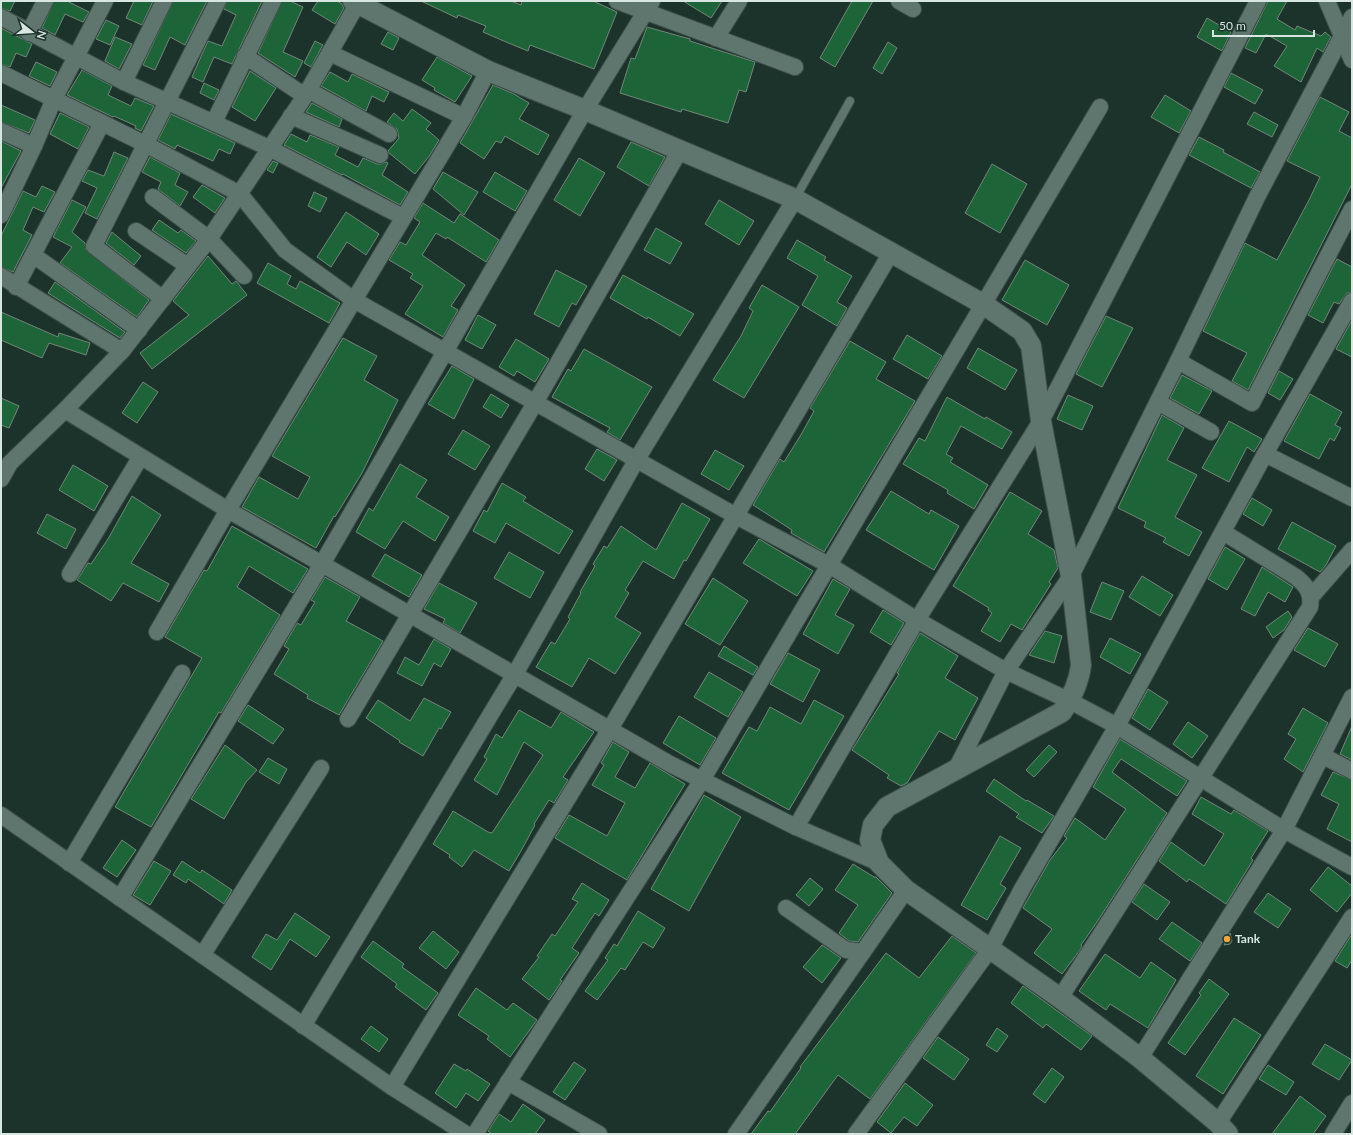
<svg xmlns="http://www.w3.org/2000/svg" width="1353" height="1135" font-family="Lato,sans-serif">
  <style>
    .building { fill: #1d6539; stroke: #738678 }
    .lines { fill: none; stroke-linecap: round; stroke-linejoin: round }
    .service-casing { stroke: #3c4f49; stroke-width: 10 }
    .minor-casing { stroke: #3c4f49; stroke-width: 18 }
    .tertiary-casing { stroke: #3c4f49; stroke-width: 22 }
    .service { stroke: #5e766e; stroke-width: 8 }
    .minor { stroke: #5e766e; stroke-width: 16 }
    .tertiary { stroke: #5e766e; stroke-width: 20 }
    .poi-dot { fill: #efa73d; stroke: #1c332c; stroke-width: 1.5 }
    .labels { text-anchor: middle; stroke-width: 3.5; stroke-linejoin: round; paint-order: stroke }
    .poi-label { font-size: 12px; font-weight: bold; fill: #d8e5e1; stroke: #1c332c; text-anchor: start }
  </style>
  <rect width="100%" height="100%" fill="#1c332c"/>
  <g class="building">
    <path d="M1,1H15L10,11L1,8Z"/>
    <path d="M54,1H67L89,12L83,22L65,14L55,35L42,28Z"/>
    <path d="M134,1H153L142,25L126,18Z"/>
    <path d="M173,1H207L185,45L170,37L155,70L143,65Z"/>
    <path d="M227,1H262L232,64L214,57L203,82L192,77L203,52L208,41L222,46L236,15L224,9Z"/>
    <path d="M282,1H290L303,7L283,52L303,61L295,77L258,53Z"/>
    <path d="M318,1H337L342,4L344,8L335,24L312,10Z"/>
    <path d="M421,1H511L521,5L522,1H593L617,12L594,69L530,45L528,51L506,42L483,32L486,26L458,15L457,18Z"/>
    <path d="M683,1H722L711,18Z"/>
    <path d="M852,1H873L835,67L820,58Z"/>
    <path d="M1268,1H1287L1277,19L1295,30L1297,26L1321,36L1325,32L1331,37L1323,52L1317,48L1301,82L1274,66L1287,46L1266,34L1256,53L1245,48Z"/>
    <path d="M1207,18L1231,32L1222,51L1197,37Z"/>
    <path d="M106,20L119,26L110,45L96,39Z"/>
    <path d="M647,27L690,39V41L755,62L746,92L739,90L728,123L682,109L681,112L620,93L631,58L635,59Z"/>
    <path d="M1,28L32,44L26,57L16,53L10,67L1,64Z"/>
    <path d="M388,32L399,38L393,50L381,44Z"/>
    <path d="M115,37L132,44L119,69L105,61Z"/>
    <path d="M315,41L323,45L311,67L304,63Z"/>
    <path d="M888,42L897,48L882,74L873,68Z"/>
    <path d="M437,57L472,76L455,102L434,90L435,88L422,80Z"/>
    <path d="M36,62L57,72L50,86L29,76Z"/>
    <path d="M82,70L112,86L108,95L131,106L135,98L154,106L141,131L135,128L136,126L114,116L113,117L67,95Z"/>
    <path d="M250,71L276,88L255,121L232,107Z"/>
    <path d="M330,72L348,82L352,74L389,92L384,102L372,96L366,111L321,86Z"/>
    <path d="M1231,73L1263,90L1255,104L1224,87Z"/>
    <path d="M204,83L219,90L214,100L200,93Z"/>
    <path d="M493,85L514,94L529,103L519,119L549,135L538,155L505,136L501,143L496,141L484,159L460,143Z"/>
    <path d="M1165,95L1191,111L1179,133L1151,117Z"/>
    <path d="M1320,97L1349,112L1339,131L1352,138V184L1248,390L1232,381L1247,353L1203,331L1245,243L1277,260L1309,200L1320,177L1287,161Z"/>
    <path d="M312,103L342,119L339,127L306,112Z"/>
    <path d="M1,105L35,120L29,133L1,122Z"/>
    <path d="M412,109L431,123L426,129L439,140L430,155L415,174L389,153L388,151L399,138L397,129L387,122L394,113L403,121Z"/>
    <path d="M1254,112L1278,125L1272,137L1247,124Z"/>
    <path d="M60,113L89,127L78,149L50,134Z"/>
    <path d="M171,114L235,143L230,154L219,149L213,161L177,145L175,149L158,140Z"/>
    <path d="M291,134L307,142L310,135L339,147L335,155L358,167L363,158L377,164H381L386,162L388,163L382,175L408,192L400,205L343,174L342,175L284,145Z"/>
    <path d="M1199,137L1224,150L1223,152L1260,172L1251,188L1189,155Z"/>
    <path d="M1,141L21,151L1,188Z"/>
    <path d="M631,142L665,157L649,186L617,167Z"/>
    <path d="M114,152L128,158L97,219L85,213L97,188L82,181L88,170L104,176Z"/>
    <path d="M150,157L180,173L175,185L188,192L180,206L158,189L161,182L142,172Z"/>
    <path d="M579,158L605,173L580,216L554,200Z"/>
    <path d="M273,161L278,163L273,173L267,170Z"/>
    <path d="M992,164L1027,184L1000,233L965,213Z"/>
    <path d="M443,172L478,192L464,215L433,189Z"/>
    <path d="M495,172L527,191L515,211L483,192Z"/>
    <path d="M202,185L225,198L215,213L193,197Z"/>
    <path d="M42,186L55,192L44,212L33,207L23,230L32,235L13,272L1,267V236L23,191L36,197Z"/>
    <path d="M314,192L327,198L320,212L308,206Z"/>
    <path d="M72,200L86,207L72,232L85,243L86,250L149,300L137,317L60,263L72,247L53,237Z"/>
    <path d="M719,200L754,221L739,245L705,224Z"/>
    <path d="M423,203L454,223L460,214L499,240L486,262L447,237L446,239L436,233L422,255L465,285L451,306L458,310L443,337L405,314L423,286L410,278L413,274L389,260L400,242L406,245L420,222L414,218Z"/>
    <path d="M346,212L379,234L366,255L347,242L331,267L317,257Z"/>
    <path d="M159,220L178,233L181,230L196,241L186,253L152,230Z"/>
    <path d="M656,228L682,243L670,264L644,250Z"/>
    <path d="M112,232L141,256L134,265L106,243Z"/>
    <path d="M797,240L826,257L824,260L852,276L837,302L847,308L837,326L802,305L818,276L787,258Z"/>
    <path d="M208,256L232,284L236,281L247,295L152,369L140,353L189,315L173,301Z"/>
    <path d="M1337,259L1352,267V292L1347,293L1339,304L1334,302L1323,323L1308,315Z"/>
    <path d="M1025,260L1069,285L1047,325L1002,300Z"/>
    <path d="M268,263L291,276L287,284L296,289L300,281L340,303L329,323L257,283Z"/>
    <path d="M556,270L587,286L576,305L572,303L559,327L534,314Z"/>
    <path d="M623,275L694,314L680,336L648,317L647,319L610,298Z"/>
    <path d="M55,282L125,332L120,338L48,293Z"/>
    <path d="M762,285L799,307L744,398L713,380L741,336L753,311L749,308Z"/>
    <path d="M1,312L58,337L59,333L90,343L86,355L49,343L42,358L1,340Z"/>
    <path d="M478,315L496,325L482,349L465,340Z"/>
    <path d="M1106,316L1133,328L1102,387L1076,374Z"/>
    <path d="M1352,320V357L1336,349Z"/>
    <path d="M907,335L942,356L928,379L893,359Z"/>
    <path d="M343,338L377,356L364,380L398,400L362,473L335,517L334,516L316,548L242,507L259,477L298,499L310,477L272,456Z"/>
    <path d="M516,339L549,359L535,382L517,371L514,376L499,367Z"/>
    <path d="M850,341L886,362L876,379L915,401L824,552L791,533L792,530L753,505L780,459L784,462L802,433L814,411L810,408Z"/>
    <path d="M978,348L1017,370L1005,390L967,368Z"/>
    <path d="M584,349L652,387L620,440L607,432L610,428L552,397L568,369L571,371Z"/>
    <path d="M452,366L474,379L454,419L428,404Z"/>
    <path d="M1279,371L1293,379L1280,400L1268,393Z"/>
    <path d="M1182,375L1212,391L1199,414L1170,398Z"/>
    <path d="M143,382L158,392L137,423L122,413Z"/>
    <path d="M491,394L509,405L501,418L483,407Z"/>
    <path d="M1310,394L1342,412L1335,425L1341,428L1334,441L1330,438L1319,459L1284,441Z"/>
    <path d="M1068,395L1093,406L1082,430L1057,419Z"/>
    <path d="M947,397L985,419L986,417L1012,432L1002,449L961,426L946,454L953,458L950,462L988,485L974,509L947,493L948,490L903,464L919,438L925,441Z"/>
    <path d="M1,398L19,406L9,428L1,425Z"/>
    <path d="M1162,415L1184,428L1167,460L1197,475L1175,517L1202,532L1189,556L1163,542L1166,538L1144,527L1146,522L1118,508Z"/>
    <path d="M1229,421L1262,439L1254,452L1247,447L1229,482L1202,468Z"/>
    <path d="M463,430L490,446L475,470L448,454Z"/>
    <path d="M597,449L617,460L604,481L585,469Z"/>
    <path d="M715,450L744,466L729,490L701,474Z"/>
    <path d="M400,464L427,480L416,497L449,517L435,541L403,521L385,549L356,532L369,508L373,511Z"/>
    <path d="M73,465L108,486L94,511L59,490Z"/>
    <path d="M502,483L526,497L523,501L573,531L559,554L506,523L495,543L473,531L484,510L487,512Z"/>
    <path d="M891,491L929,514L931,510L959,526L934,570L866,530Z"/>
    <path d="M1010,492L1042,511L1028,534L1054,550L1058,568L1049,582L1051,584L1022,630L1011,624L1000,642L981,631L992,613L988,610L989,608L953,586Z"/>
    <path d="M132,496L161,515L131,563L169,584L159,602L123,583L111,601L77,580L88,563L91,564L108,539Z"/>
    <path d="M1252,498L1272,510L1263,526L1243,514Z"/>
    <path d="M682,503L710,519L686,561L684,560L674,579L643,561L625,590L629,593L615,617L641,633L615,674L589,658L572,687L536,667L551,642L555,644L570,619L568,617L581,593L580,592L595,566L593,564L604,546L607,548L621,526L656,550Z"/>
    <path d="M47,514L76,529L66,549L37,533Z"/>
    <path d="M1292,522L1336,546L1326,565L1320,572L1278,549Z"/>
    <path d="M232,526L308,569L293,593L249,566L237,587L280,615L221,713L219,712L151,827L115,807L202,658L165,637L204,570L207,571Z"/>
    <path d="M759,539L813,571L797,596L743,563Z"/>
    <path d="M1225,547L1245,559L1227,590L1208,579Z"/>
    <path d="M509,552L544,572L530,598L494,578Z"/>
    <path d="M385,554L422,575L409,597L372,576Z"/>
    <path d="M1262,567L1293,587L1285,602L1268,592L1255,616L1241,609Z"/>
    <path d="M1142,576L1173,595L1160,616L1129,597Z"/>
    <path d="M325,577L360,597L346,621L383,641L339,715L307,698L308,695L274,674L289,649L284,646L297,623L301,625L315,602L311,600Z"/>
    <path d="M713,578L748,601L720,645L685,624Z"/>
    <path d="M833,579L850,589L835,615L854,625L838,654L803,634Z"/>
    <path d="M1102,582L1124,591L1111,620L1090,612Z"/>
    <path d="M439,583L477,603L460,633L443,623L445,619L424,609Z"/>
    <path d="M883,610L904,623L891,645L870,632Z"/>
    <path d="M1288,611L1292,617L1284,630L1273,638L1266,627Z"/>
    <path d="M1308,628L1338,644L1325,667L1294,650Z"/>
    <path d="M1045,631L1062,636L1054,663L1029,655Z"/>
    <path d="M920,633L958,656L945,678L978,698L955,740L939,731L907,783L901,786L887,778L889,775L852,750L899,674L897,673Z"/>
    <path d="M1110,638L1141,654L1130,674L1100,657Z"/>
    <path d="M434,639L451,649L441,667L434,663L422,686L397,673L405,657L419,665Z"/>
    <path d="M724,646L758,667L753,675L718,656Z"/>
    <path d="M788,653L820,670L803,702L770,684Z"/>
    <path d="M709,672L743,692L728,717L694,697Z"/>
    <path d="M1148,689L1168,702L1150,730L1132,718Z"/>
    <path d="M424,698L451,712L441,729L439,728L423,756L399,742L400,741L366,718L378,700L410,721Z"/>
    <path d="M814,700L844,716L789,810L722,773L749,727L757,731L770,707L801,724Z"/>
    <path d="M248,705L284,729L273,744L238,721Z"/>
    <path d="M1303,708L1328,723L1303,772L1284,759L1296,739L1288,734Z"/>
    <path d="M519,710L551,728L561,712L594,732L563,777L568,780L554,803L549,800L534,824L535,825L521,851L509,871L474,850L462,867L449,857L450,855L433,844L453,811L488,832L492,833L543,755L524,742L497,795L474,780L487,759L484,757L496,734L502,738Z"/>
    <path d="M679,716L716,738L700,765L663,743Z"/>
    <path d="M1188,722L1208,736L1192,758L1173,744Z"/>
    <path d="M1352,726V760L1340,754Z"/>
    <path d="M1120,739L1187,781L1177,796L1121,759L1112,772L1167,813L1097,922L1081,945L1082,946L1080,950L1062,974L1034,953L1052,929L1023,908L1050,860L1067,838L1064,836L1075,818L1105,840L1126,809L1093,787Z"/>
    <path d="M613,742L629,752L615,777L635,788L650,763L685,784L627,880L555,838L569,815L607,836L625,803L592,785L604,765L601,763Z"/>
    <path d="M225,745L257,770L246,782L224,819L191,799Z"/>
    <path d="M1049,745L1057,752L1034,777L1026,770Z"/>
    <path d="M268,758L287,769L279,784L259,772Z"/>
    <path d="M1333,772L1352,780V842L1327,829L1339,804L1321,795Z"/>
    <path d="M994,779L1026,801L1027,800L1054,816L1042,833L1016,817L1019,814L986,791Z"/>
    <path d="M704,795L741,817L689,911L651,889Z"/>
    <path d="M1201,797L1231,814L1234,810L1268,831L1251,858L1253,860L1226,904L1189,879L1187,882L1159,861L1171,842L1204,866L1224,834L1192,814Z"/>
    <path d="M1000,836L1021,848L1000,884L1006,888L987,920L961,905Z"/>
    <path d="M122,840L136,850L117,877L103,868Z"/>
    <path d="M154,861L171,871L150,905L133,895Z"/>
    <path d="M182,861L200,873L202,870L232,890L224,904L188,879L186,883L173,875Z"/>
    <path d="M853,864L874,877H876L892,893L858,942L849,941L839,933L858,905L835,890Z"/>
    <path d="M1328,867L1352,886V893L1337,912L1310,890Z"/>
    <path d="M810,878L823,889L809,906L796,895Z"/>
    <path d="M582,883L609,900L599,916L595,913L572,948L579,953L560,980L562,981L549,1000L522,979L539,957L537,956L552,934L555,936L578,902L572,899Z"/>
    <path d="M1144,884L1170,902L1157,920L1132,902Z"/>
    <path d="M1268,893L1291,909L1278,928L1254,912Z"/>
    <path d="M638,911L665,928L653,948L643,942L625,970L621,968L597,1000L585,991L608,960L605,958L614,944L617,946Z"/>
    <path d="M295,913L330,937L316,957L290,939L271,970L252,957L266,934L277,940Z"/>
    <path d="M1172,922L1202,943L1190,961L1159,939Z"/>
    <path d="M433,931L459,952L446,969L419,948Z"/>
    <path d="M1230,933L1232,941L1230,944L1224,945Z"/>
    <path d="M1352,934V960L1347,968L1335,961Z"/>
    <path d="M952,936L976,953L870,1099L838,1075L795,1134H751L768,1111L770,1112L801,1068L800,1067L886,953L919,978Z"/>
    <path d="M373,941L404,964L402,967L438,993L426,1010L395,987L397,984L361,957Z"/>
    <path d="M822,945L841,958L822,983L803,967Z"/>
    <path d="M1105,954L1140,978L1151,962L1176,980L1148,1028L1110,1004L1106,1010L1079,991Z"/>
    <path d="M1209,979L1229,994L1185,1055L1168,1043L1201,995L1199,993Z"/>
    <path d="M1023,986L1092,1036L1081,1050L1046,1024L1043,1028L1011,1003Z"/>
    <path d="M476,988L507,1010L513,1003L537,1020L510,1057L487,1039L489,1036L458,1015Z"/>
    <path d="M1234,1018L1261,1035L1223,1094L1196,1076Z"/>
    <path d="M371,1026L388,1039L379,1052L361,1039Z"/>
    <path d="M997,1028L1008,1036L997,1052L986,1045Z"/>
    <path d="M938,1037L969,1059L954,1080L923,1058Z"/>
    <path d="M1325,1044L1352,1060L1339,1080L1312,1064Z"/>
    <path d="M574,1062L586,1070L565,1100L553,1092Z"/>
    <path d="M454,1064L466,1071L467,1069L490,1084L478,1101L466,1093L456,1108L435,1093Z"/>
    <path d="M1268,1065L1294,1082L1286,1095L1259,1079Z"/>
    <path d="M1052,1068L1064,1077L1045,1103L1033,1094Z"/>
    <path d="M905,1083L933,1105L917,1126L904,1117L891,1133L877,1122Z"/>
    <path d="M1300,1096L1326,1116L1313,1134H1272Z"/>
    <path d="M523,1104L545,1120L535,1134H492L488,1131L499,1114L511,1122Z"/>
  </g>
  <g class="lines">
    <g class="service-casing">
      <path id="service" d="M795,199L850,101"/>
    </g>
    <g class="minor-casing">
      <g id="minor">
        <path d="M617,1L795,67"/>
        <path d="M899,1L913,9"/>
        <path d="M1327,1L1352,60"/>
        <path d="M1,17L124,82L269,148L403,217"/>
        <path d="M29,33L45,1"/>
        <path d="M716,38L739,1"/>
        <path d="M330,53L464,117"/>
        <path d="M245,56L305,96"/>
        <path d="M1,73L145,144L240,194L285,250L354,300L736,516L829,565L917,620L1006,671L1070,701L1117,726L1284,830L1352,867"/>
        <path d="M124,82L164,1"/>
        <path d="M308,90L389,134"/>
        <path d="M291,116L380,155"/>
        <path d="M214,122L273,1"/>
        <path d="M1,131L34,146"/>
        <path d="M153,197L209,239L244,276"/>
        <path d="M1,215L34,146L54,99L105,1"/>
        <path d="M136,231L188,266"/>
        <path d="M33,255L139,330"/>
        <path d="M1,276L122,351"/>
        <path d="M16,287L102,123"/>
        <path d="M163,299L94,246L218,1"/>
        <path d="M1178,361L1252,403L1352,209"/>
        <path d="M1158,402L1211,432"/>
        <path d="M65,410L228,510L670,764L796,827L879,863"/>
        <path d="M1265,454L1352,498"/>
        <path d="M1,479L10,463L65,410L122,351L209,239L305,96L359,1"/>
        <path d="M70,574L140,458"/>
        <path d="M1311,597L1352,550"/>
        <path d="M157,632L228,510L464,117L488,71"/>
        <path d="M348,719L535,403L680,150"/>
        <path d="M1323,756L1352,771"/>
        <path d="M956,769L1006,671L1071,576L1178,361L1257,197L1352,17"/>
        <path d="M1,815L392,1087L466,1134"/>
        <path d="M796,827L917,620L1041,421L1258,1"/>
        <path d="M69,863L182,673"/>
        <path d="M120,898L322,564L585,110L652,1"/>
        <path d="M786,908L846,950L863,952"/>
        <path d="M203,954L321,768"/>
        <path d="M1060,998L1310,607C1312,593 1307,586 1296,577L1223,532"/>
        <path d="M303,1026L515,674L637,459L795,199"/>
        <path d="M1140,1058L1284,830L1352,697"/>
        <path d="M508,1082L599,1134"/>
        <path d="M392,1087L610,729L892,251"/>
        <path d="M1218,1123L1352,917"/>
        <path d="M475,1134L702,780L1100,107"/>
        <path d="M736,1134L906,890"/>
        <path d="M856,1134L990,949L1022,889L1117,726L1265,454L1352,301"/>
        <path d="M1333,1134L1352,1103"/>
      </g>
    </g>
    <g class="tertiary-casing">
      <path id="tertiary" d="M353,1L488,71L585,110L795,199L983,304L1022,331L1031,346L1041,421L1071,576L1081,665C1079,683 1072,697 1062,712L887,807L873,825L870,840L879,863L906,890L1060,998L1140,1058L1218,1123L1228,1134"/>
    </g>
    <use href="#service" class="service"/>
    <use href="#minor" class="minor"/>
    <use href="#tertiary" class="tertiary"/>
  </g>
  <circle class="poi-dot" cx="1227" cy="939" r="4"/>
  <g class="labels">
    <g class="poi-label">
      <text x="1235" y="943">Tank</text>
    </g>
  </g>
  <rect width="1353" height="1135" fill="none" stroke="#d8e5e1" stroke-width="4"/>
  <g transform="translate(32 32) rotate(107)" stroke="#1c332c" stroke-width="3" paint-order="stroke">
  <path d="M0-3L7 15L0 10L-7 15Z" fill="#d8e5e1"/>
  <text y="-6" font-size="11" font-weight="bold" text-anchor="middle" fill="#d8e5e1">N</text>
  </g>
  <path d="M1213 30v6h101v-6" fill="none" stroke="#d8e5e1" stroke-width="2"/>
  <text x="1219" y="30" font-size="12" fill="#d8e5e1" stroke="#1c332c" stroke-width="3" paint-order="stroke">50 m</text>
</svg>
